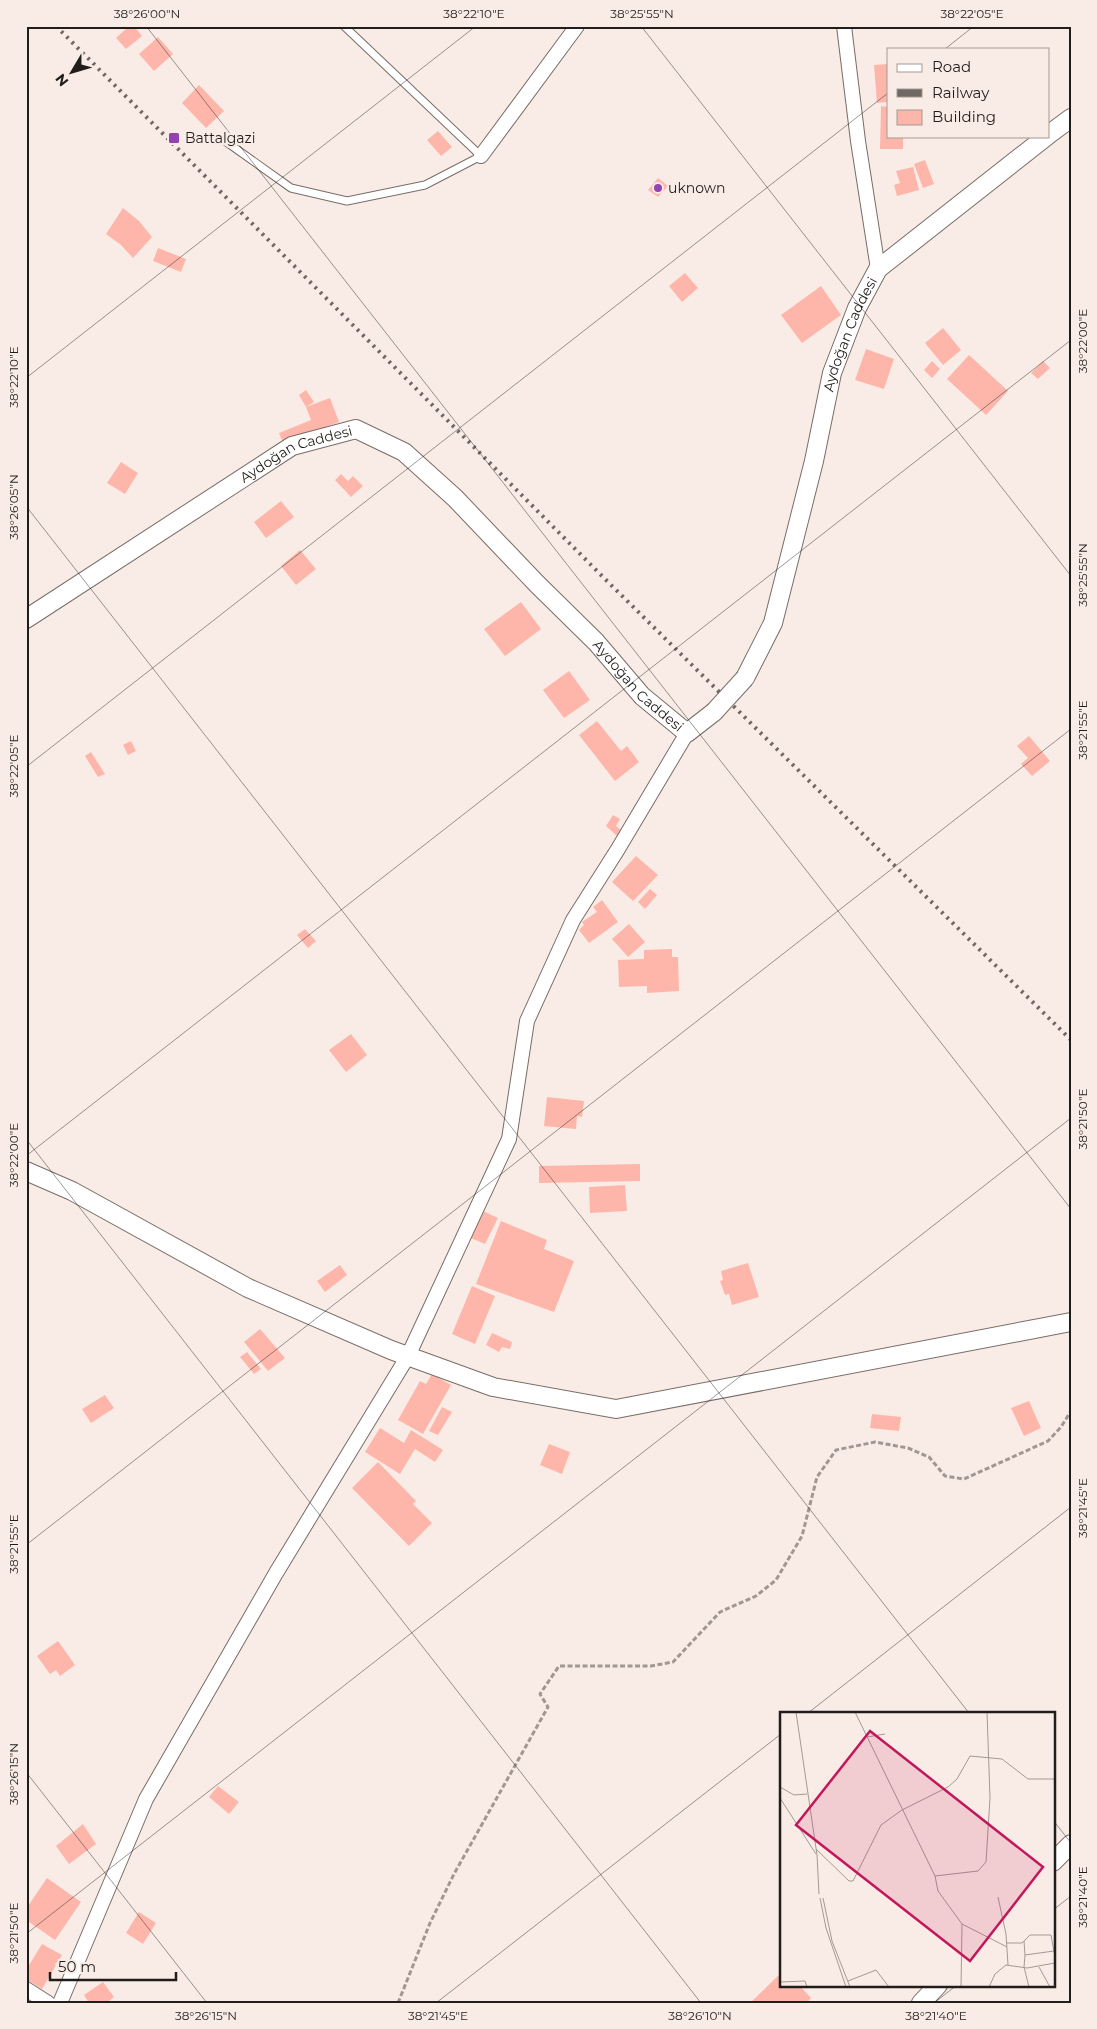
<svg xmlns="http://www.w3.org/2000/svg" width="1097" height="2029" font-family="Montserrat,sans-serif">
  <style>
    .building { fill: #feb6ab }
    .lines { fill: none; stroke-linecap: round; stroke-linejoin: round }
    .service-casing { stroke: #786d68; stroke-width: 9 }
    .minor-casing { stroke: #786d68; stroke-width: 16 }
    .tertiary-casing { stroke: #786d68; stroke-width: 20 }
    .path { stroke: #a09792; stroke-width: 3; stroke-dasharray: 5 2.5; stroke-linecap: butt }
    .service { stroke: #fff; stroke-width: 7 }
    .minor { stroke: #fff; stroke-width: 14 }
    .tertiary { stroke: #fff; stroke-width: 18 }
    .rail { stroke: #6f6763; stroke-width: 4; stroke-dasharray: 2.5 5; stroke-linecap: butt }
    .tertiary-bridge-casing { stroke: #786d68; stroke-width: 20; stroke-linecap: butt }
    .tertiary-bridge { stroke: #fff; stroke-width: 18 }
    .ticks { fill: none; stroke: #211d1a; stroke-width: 1; stroke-opacity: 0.45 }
    .poi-dot { fill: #9242b1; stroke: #f9ece6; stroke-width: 2 }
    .labels { text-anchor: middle; stroke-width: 5; stroke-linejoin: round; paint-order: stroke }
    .poi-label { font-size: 14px; fill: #211d1a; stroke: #f9ece6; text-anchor: start }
    .street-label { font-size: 14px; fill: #211d1a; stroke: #f9ece6 }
    .inset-road { fill: none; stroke: #a39994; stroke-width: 1 }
    .view { fill: #c2185b; fill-opacity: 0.15; stroke: #c2185b; stroke-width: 2.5 }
    .inset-edge { fill: none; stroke: #211d1a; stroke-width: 2.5 }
    .neatline { fill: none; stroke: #211d1a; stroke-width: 2 }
    .ticks-label { font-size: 12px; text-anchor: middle; fill: #211d1a }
  </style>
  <rect width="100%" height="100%" fill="#f9ece6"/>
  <g class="building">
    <path d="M129,26H134L142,36L126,49L116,38Z"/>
    <path d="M158,37L173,54L154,71L139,54Z"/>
    <path d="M888,64V102L877,103L874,65Z"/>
    <path d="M199,85L224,111L206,128L182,103Z"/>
    <path d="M881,106L888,107V136H903V149H880Z"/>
    <path d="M438,131L452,147L441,156L427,140Z"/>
    <path d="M925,160L934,184L923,188L914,164Z"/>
    <path d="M913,167L919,190L897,196L894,185L900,183L896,171Z"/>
    <path d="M658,178L668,186L658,197L648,190Z"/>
    <path d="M123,208L139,221L152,237L133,258L121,245L106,234Z"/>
    <path d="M158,248L186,259L181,272L153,261Z"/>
    <path d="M685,273L698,288L682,302L669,286Z"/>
    <path d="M821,286L841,315L802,343L781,315Z"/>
    <path d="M943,328L961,350L943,365L925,343Z"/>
    <path d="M866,349L894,359L884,389L855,380Z"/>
    <path d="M969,355L1008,391L986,415L947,379Z"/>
    <path d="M932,361L940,369L932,378L924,370Z"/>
    <path d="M1043,361L1050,368L1038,379L1031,373Z"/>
    <path d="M306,390L314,402L306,407L299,395Z"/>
    <path d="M330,398L339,422L283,443L279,433L311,420L306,407Z"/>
    <path d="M121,462L138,473L125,494L107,483Z"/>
    <path d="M341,474L348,481L353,476L363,486L351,497L335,480Z"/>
    <path d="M281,501L294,517L266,538L254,522Z"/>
    <path d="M300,550L316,569L296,585L281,566Z"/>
    <path d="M521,602L541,629L505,656L484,629Z"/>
    <path d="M569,671L590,700L564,718L543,690Z"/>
    <path d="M597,721L621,751L627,746L639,762L615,781L579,735Z"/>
    <path d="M1029,736L1050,761L1032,776L1021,764L1028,758L1017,746Z"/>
    <path d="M131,741L136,751L128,755L123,745Z"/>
    <path d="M91,752L105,774L98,777L85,756Z"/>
    <path d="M613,815L620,819L616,826L621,830L617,836L606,826Z"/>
    <path d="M636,856L658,875L633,901L612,882Z"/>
    <path d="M650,889L657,895L645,909L638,902Z"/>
    <path d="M602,900L618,922L589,943L579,930L584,925L582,922L597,912L593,907Z"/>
    <path d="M629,924L645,942L628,957L612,939Z"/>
    <path d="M305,929L316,941L308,948L297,935Z"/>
    <path d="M672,949V957H678L679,991L647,993V986L619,987L618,960L644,959V950Z"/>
    <path d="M351,1034L367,1055L346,1072L329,1050Z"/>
    <path d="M547,1097L584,1101L582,1117L577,1116L576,1129L544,1126Z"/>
    <path d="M640,1164V1181L539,1183V1166Z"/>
    <path d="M625,1185L627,1211L590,1213L589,1187Z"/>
    <path d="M483,1211L498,1218L485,1244L471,1238Z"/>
    <path d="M501,1221L547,1240L544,1249L574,1261L554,1312L476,1284Z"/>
    <path d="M748,1263L759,1297L732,1305L729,1294L725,1295L720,1281L723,1280L721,1271Z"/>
    <path d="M340,1265L347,1275L325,1292L317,1281Z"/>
    <path d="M472,1286L495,1296L475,1344L452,1334Z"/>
    <path d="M260,1329L285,1358L268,1371L244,1342Z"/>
    <path d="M492,1333L512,1342L510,1349L502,1347L499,1352L486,1345Z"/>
    <path d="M247,1352L261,1369L254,1374L240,1357Z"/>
    <path d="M432,1374L451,1385L423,1434L398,1420L420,1381L426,1384Z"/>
    <path d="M105,1395L114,1408L91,1423L82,1409Z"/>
    <path d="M1029,1401L1041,1428L1024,1436L1011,1408Z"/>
    <path d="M442,1407L452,1412L438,1435L429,1431Z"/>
    <path d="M872,1414L901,1417L899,1431L870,1428Z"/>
    <path d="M380,1428L404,1443L411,1430L443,1450L435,1462L415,1449L400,1474L365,1452Z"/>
    <path d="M549,1444L570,1452L562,1474L540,1465Z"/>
    <path d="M378,1462L416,1501L413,1504L432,1523L409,1546L352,1488Z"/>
    <path d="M58,1641L75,1665L60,1676L56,1670L50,1674L37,1656Z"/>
    <path d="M218,1786L239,1802L229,1814L209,1797Z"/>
    <path d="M83,1824L96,1844L69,1864L56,1846Z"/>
    <path d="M47,1878L81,1902L55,1940L26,1920V1909Z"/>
    <path d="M139,1912L156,1923L143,1944L126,1933Z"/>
    <path d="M42,1944L62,1955L42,1989L26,1979V1970Z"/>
    <path d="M781,1973V1985H799L811,1998L807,2003H750Z"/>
    <path d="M103,1982L114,1997L106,2003H89L84,1995Z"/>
  </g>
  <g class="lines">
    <g class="service-casing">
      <path id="service" d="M225,141L291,188L347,201L425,185L481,156L344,26"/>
    </g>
    <g class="minor-casing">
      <g id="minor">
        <path d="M844,26L858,141L878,269"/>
        <path d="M481,156L577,26"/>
        <path d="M26,1989L48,2003"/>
        <path d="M60,2003L146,1799L276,1573L408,1356L509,1139L527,1021L573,920L618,849L687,733"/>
      </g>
    </g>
    <g class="tertiary-casing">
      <g id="tertiary">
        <path d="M1048,135L1071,118"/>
        <path id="s1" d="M26,619L292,446L356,429L404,452L455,498L537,584L596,642L642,696L687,733L714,712"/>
        <path id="s2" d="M745,678L773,623L814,461L832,373L857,308L878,269L1047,136"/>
        <path d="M26,1171L72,1191L248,1288L391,1350L493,1387L616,1409L1071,1322"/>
        <path d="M1053,1862L1071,1844"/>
        <path d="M921,2003L938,1985"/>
      </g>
    </g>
    <path class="path" d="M398,2003L430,1923L454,1874L548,1707L540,1694L559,1666H651L673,1662L720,1612L756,1596L776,1580L802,1536L817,1477L836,1450L875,1442L908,1448L929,1457L945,1476L964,1479L1048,1441L1061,1427L1071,1411"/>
    <use href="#service" class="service"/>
    <use href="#minor" class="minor"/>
    <use href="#tertiary" class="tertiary"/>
    <path class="rail" d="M56,26L603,577L1071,1040"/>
    <g class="tertiary-bridge-casing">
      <path id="tertiary-bridge" d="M714,712L745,678"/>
    </g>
    <use href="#tertiary-bridge" class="tertiary-bridge"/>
  </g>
  <path class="ticks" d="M146,26L1071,1209M641,26L1071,576M945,49L974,26M26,378L476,26M26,506L969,1713M26,767L888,93M26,1139L701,2003M26,1156L1071,340M26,1545L1071,729M808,1713L1071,1507M26,1772L207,2003M1053,1820L1071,1843M1053,1910L1071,1896M26,1934L1071,1118M436,2003L781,1734M934,2003L957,1985"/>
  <g class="poi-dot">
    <rect x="168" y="132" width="12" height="12" rx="2.5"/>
    <circle cx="658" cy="188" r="5"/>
  </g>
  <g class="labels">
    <g class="poi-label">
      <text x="185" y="143">Battalgazi</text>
      <text x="668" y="193">uknown</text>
    </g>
    <g class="street-label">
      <text dy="5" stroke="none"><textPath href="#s2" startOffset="361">Aydoğan Caddesi</textPath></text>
      <text dy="5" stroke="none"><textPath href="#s1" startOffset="318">Aydoğan Caddesi</textPath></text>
      <text dy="5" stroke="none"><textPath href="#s1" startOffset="768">Aydoğan Caddesi</textPath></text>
    </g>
  </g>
  <g transform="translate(780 1712)">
    <rect width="275" height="275" fill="#f9ece6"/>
    <path class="inset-road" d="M16,0L37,143M75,0L155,164M87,25L105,22M0,75L14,83L27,82M0,86L36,142M36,137L69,169H73L101,113L122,98L168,75L177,67L190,44L222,47L248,67H275M37,143L39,182M218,185L226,222L228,253M40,186L46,216L66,275M43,186L52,229L70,275M182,212L227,235M244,229L245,243L274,239M227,231H242L250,223H271L275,245M245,243L244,255L249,275M259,255L270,275M68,269L96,258L109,275M0,270L25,269L27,275M181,275L182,212L158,179L155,164L198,159L206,150L210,86L207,0M209,275L215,262L226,253L247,256L275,251"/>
    <path class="view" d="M90,19L263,155L190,249L16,113Z"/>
    <rect width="275" height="275" class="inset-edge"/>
  </g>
  <rect width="1097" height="2029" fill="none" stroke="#f9ece6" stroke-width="55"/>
  <rect x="887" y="48" width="162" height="90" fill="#f9ece6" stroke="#a39994"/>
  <rect x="897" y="64" width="25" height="8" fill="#ffffff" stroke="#a39994"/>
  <text x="932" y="72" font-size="15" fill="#211d1a">Road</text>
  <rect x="897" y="89" width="25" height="8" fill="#6f6763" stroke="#a39994"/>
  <text x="932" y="98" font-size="15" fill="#211d1a">Railway</text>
  <rect x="897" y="110" width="25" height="15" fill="#feb6ab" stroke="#a39994"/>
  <text x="932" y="122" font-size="15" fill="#211d1a">Building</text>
  <g transform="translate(72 72) rotate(232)" stroke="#f9ece6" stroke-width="4" paint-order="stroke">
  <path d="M0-4L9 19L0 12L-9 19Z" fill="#211d1a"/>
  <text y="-8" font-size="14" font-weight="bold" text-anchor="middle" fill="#211d1a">N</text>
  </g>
  <path d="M50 1972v8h126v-8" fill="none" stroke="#211d1a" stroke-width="2.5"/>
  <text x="58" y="1972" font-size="15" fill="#211d1a" stroke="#f9ece6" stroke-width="4" paint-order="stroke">50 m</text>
  <rect x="28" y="28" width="1042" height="1974" class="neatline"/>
  <g class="ticks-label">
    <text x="147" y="18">38°26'00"N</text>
    <text x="474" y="18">38°22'10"E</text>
    <text x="642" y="18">38°25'55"N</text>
    <text x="972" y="18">38°22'05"E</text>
    <text transform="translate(1083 341) rotate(-90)" y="4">38°22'00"E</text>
    <text transform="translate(14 377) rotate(-90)" y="4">38°22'10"E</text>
    <text transform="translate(14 507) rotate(-90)" y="4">38°26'05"N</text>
    <text transform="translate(1083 575) rotate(-90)" y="4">38°25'55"N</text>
    <text transform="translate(1083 730) rotate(-90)" y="4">38°21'55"E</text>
    <text transform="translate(14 766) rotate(-90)" y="4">38°22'05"E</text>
    <text transform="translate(1083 1119) rotate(-90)" y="4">38°21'50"E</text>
    <text transform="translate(14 1155) rotate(-90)" y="4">38°22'00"E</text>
    <text transform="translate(1083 1508) rotate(-90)" y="4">38°21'45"E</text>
    <text transform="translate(14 1544) rotate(-90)" y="4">38°21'55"E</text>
    <text transform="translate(14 1774) rotate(-90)" y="4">38°26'15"N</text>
    <text transform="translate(1083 1897) rotate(-90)" y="4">38°21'40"E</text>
    <text transform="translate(14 1933) rotate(-90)" y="4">38°21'50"E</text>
    <text x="206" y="2020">38°26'15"N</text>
    <text x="438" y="2020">38°21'45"E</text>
    <text x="700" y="2020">38°26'10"N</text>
    <text x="936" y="2020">38°21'40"E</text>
  </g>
</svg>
